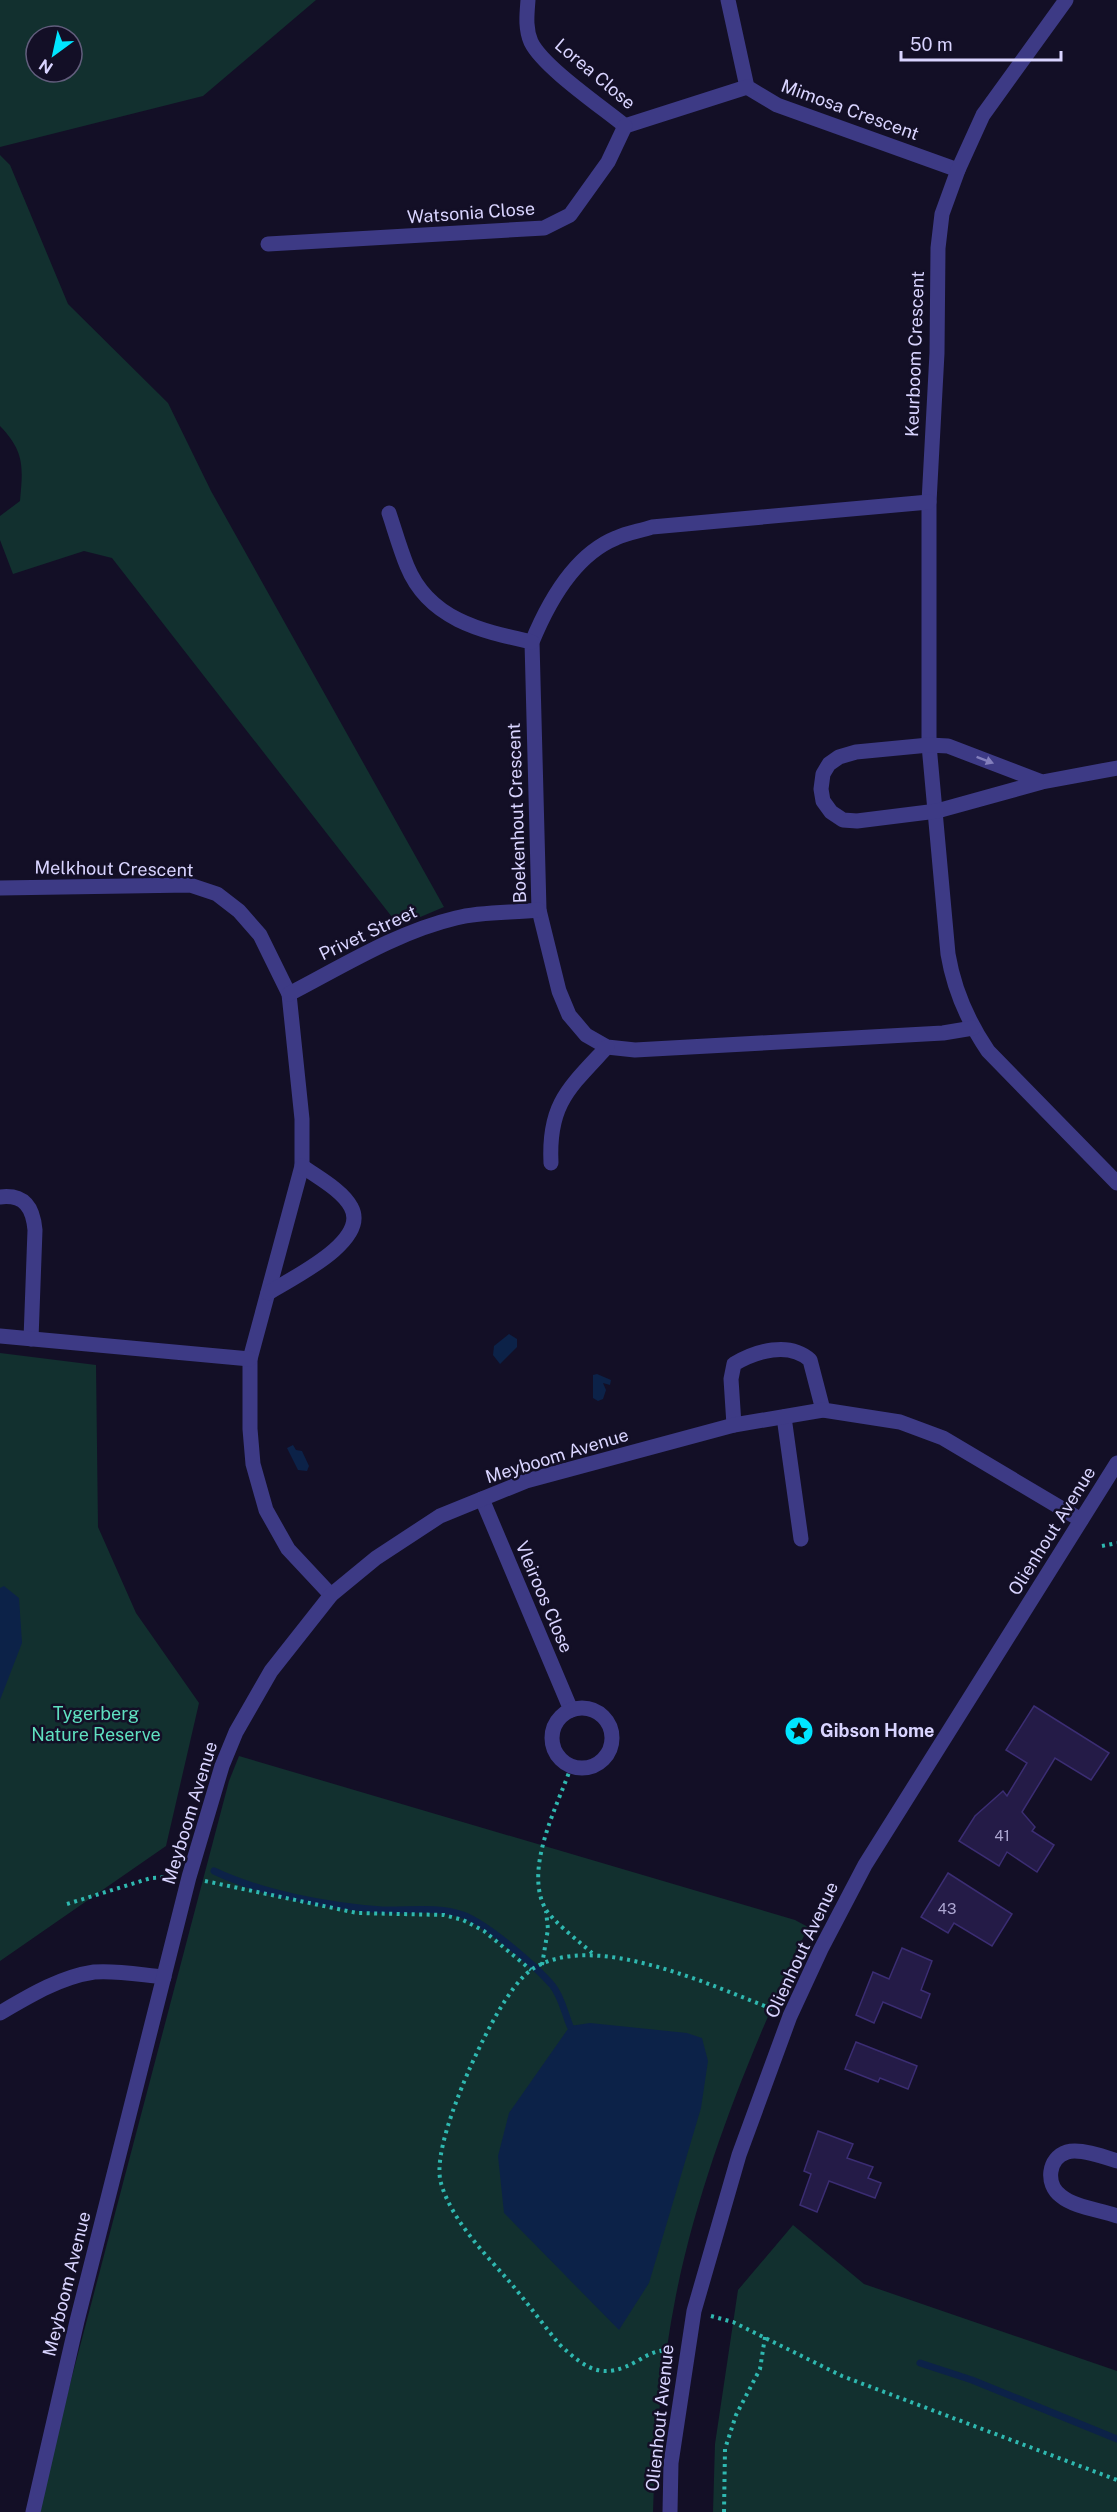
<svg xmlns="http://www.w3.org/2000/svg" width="1117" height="2512" font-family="'Public Sans',sans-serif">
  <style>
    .green { fill: #12302f; fill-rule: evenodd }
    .water { fill: #0c2248 }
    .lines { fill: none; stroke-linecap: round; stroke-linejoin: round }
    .stream { stroke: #0c2248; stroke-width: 7 }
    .building { fill: #241b47; stroke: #3b2d73; stroke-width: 1.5 }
    .path { stroke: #2fb8b0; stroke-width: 4; stroke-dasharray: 3 4.5; stroke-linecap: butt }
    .minor { stroke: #3d3a85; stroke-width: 15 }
    .oneway { fill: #837fbc }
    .labels { text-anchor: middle; stroke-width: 5; stroke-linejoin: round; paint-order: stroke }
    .number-label { font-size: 15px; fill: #aca6d1 }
    .street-label { font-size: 18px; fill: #d9d4ff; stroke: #130f26 }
    .park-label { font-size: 18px; fill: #5fe0c0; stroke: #130f26 }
    .poi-label { font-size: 18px; font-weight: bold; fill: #d9d4ff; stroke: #130f26; text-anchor: start }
  </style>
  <rect width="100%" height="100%" fill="#130f26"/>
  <g class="green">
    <path d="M0,0H316L203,96L0,147ZM36,36H72V72H36Z"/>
    <path d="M0,155L10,165L68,304L168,403L211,491L444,907L399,926L112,558L84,551L13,574L0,540V516L20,501C23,467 25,452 0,426Z"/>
    <path d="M0,1353L96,1365L98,1527L136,1613L199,1703L166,1846L0,1961Z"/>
    <path d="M239,1756L795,1920L808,1927C754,2044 702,2167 676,2295C662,2366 655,2440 653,2512H39L45,2479L229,1781Z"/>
    <path d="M793,2225L864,2284L1117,2371V2512H713L715,2444L738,2290Z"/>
  </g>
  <g class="water">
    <path d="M509,1334L517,1339V1347L500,1364L493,1355L494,1346Z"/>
    <path d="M597,1374L611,1380L610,1385L603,1383L606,1390L603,1399L598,1401L593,1398V1375Z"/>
    <path d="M293,1445L296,1450L302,1451L309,1466L307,1471L298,1470L287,1448Z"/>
    <path d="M4,1586L19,1598L22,1643L0,1700V1588Z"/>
    <path d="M590,2023L687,2033L702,2038L708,2061L701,2108L649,2283L619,2330L504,2213L498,2156L509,2113L570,2026Z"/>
  </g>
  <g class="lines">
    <g class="stream">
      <path d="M214,1871C263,1894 328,1906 382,1910C408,1911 437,1906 463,1915C487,1924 535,1965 552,1985C561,1995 565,2014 570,2026"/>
      <path d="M920,2363L972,2380L1117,2439"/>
    </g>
  </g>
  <g class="building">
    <path d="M1034,1706L1109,1753L1091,1780L1055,1758L1022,1812L1035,1827L1032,1831L1054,1845L1037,1872L1007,1852L999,1866L959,1841L975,1816L1003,1791L1007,1796L1027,1763L1006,1750Z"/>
    <path d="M948,1873L1012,1914L992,1946L954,1923L948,1933L921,1917Z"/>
    <path d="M902,1948L932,1961L921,1990L930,1994L921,2018L883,2002L874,2023L856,2015L873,1972L889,1979Z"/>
    <path d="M856,2042L917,2066L908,2089L880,2078L878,2082L845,2069Z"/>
    <path d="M818,2131L853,2144L847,2158L873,2167L868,2178L881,2183L875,2198L829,2181L817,2212L800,2205L811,2174L804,2171Z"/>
  </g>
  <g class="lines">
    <g class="path">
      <path d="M1102,1546L1117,1543"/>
      <path d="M571,1767C557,1807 524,1868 545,1908C553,1922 580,1942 592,1953"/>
      <path d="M205,1881L357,1913L444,1915L463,1920L484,1931L531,1970"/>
      <path d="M67,1904L151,1878L171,1877"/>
      <path d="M542,1965L548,1929L546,1911"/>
      <path d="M711,2316L733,2322L842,2376L1117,2480"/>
      <path d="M670,2350C657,2350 649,2354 639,2360C603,2381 587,2370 559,2344C542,2323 526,2301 508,2280C484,2253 451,2219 441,2183C433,2156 458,2096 469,2070C481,2043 508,1986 531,1970C592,1928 714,1987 775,2010"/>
      <path d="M724,2512L725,2449L736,2415L760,2369L765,2337"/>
    </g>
    <g class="minor">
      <path d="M528,0C527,14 525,28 531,42C543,67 602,107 625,126"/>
      <path d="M728,0L747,87L777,105L958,170"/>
      <path d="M1066,0L983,115L958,170L942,214L938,248L937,353L929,502V745L948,954C954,990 967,1020 988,1051L1117,1183"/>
      <path d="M625,126L747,87"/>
      <path d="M268,244L544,228L570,215L608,162L625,126"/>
      <path d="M929,502L652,527C640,531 627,533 616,538C574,555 548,603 532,642L539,910L559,991L569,1015L586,1035L607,1047L635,1050L943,1033L973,1028"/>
      <path d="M389,513C395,531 400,549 407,566C429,620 482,631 532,642"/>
      <path d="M1042,782L948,746L929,745L856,752L839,757L829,764L823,774L821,789L823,801L831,812L843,820L857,821L937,811L1042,782L1117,768"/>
      <path d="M0,888L190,885L217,894L239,911L260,935L289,994L302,1119V1166L250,1359V1429L253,1464L266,1510L288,1549L331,1595"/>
      <path d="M289,994C343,966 397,932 456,918C483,911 512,913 539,910"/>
      <path d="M551,1163C548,1104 569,1088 607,1047"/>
      <path d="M0,1197C25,1194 33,1208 35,1230L31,1339"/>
      <path d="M268,1293C292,1278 370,1241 351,1207C342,1190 317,1177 302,1166"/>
      <path d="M0,1336L250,1359"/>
      <path d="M784,1417L801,1539"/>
      <path d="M734,1425L731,1379L734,1364C756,1351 789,1341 810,1360L823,1410"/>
      <path d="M482,1499L571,1710"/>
      <circle cx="582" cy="1738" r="30"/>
      <path d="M0,2013C29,1996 60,1977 94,1972C116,1970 142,1975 164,1977"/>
      <path d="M1117,2161C1105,2157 1080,2148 1067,2152C1048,2158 1045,2184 1061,2196C1074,2207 1100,2210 1117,2216"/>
      <path d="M33,2512L77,2321L189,1877L222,1766L236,1732L271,1671L331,1595L376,1558L440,1516L526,1481L734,1425L823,1410L900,1422L943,1438L1081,1520"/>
      <path d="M670,2512L671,2463L694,2311L739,2155L790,2016L821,1949L865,1865L1117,1463"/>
    </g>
  </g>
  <defs><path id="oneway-solid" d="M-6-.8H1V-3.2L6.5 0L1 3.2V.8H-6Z" transform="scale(1.5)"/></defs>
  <use class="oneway" href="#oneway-solid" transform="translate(985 760) rotate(21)"/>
  <defs>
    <g id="sight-disc" transform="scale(1.5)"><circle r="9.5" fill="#00e5ff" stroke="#130f26"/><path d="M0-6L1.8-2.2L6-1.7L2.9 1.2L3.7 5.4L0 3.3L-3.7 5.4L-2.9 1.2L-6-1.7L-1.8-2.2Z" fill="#111"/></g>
  </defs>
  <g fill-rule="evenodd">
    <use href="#sight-disc" x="799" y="1731"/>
  </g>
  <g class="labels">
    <g class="number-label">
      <text x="1002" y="1841">41</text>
      <text x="947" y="1914">43</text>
    </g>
    <g class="street-label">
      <text transform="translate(595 74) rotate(40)" y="6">Lorea Close</text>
      <text transform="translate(850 110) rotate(20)" y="6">Mimosa Crescent</text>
      <text transform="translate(471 213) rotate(-4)" y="6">Watsonia Close</text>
      <text transform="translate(915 354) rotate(-88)" y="6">Keurboom Crescent</text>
      <text transform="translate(517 813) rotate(-92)" y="6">Boekenhout Crescent</text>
      <text transform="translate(114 869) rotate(1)" y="6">Melkhout Crescent</text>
      <text transform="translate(368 933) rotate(-25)" y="6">Privet Street</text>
      <text transform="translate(557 1456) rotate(-17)" y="6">Meyboom Avenue</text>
      <text transform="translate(1052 1531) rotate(-58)" y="6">Olienhout Avenue</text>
      <text transform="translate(544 1597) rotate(67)" y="6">Vleiroos Close</text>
      <text transform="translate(190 1813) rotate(-73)" y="6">Meyboom Avenue</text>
      <text transform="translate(802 1950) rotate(-65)" y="6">Olienhout Avenue</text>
      <text transform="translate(67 2284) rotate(-76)" y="6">Meyboom Avenue</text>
      <text transform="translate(660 2418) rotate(-84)" y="6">Olienhout Avenue</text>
    </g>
    <g class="park-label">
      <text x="96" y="1720">Tygerberg<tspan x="96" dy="21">Nature Reserve</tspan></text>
    </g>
    <g class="poi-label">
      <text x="820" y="1737">Gibson Home</text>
    </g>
  </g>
  <g transform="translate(54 54) rotate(213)"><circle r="28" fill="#130f26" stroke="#625e7d" stroke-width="1.5"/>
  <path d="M0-4.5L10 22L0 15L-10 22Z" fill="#00e5ff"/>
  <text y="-9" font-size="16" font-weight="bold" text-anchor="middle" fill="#d9d4ff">N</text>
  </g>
  <path d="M901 51v9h160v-9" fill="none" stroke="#d9d4ff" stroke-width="3"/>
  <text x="910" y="51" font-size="18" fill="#d9d4ff" stroke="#130f26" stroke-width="4.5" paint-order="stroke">50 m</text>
</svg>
